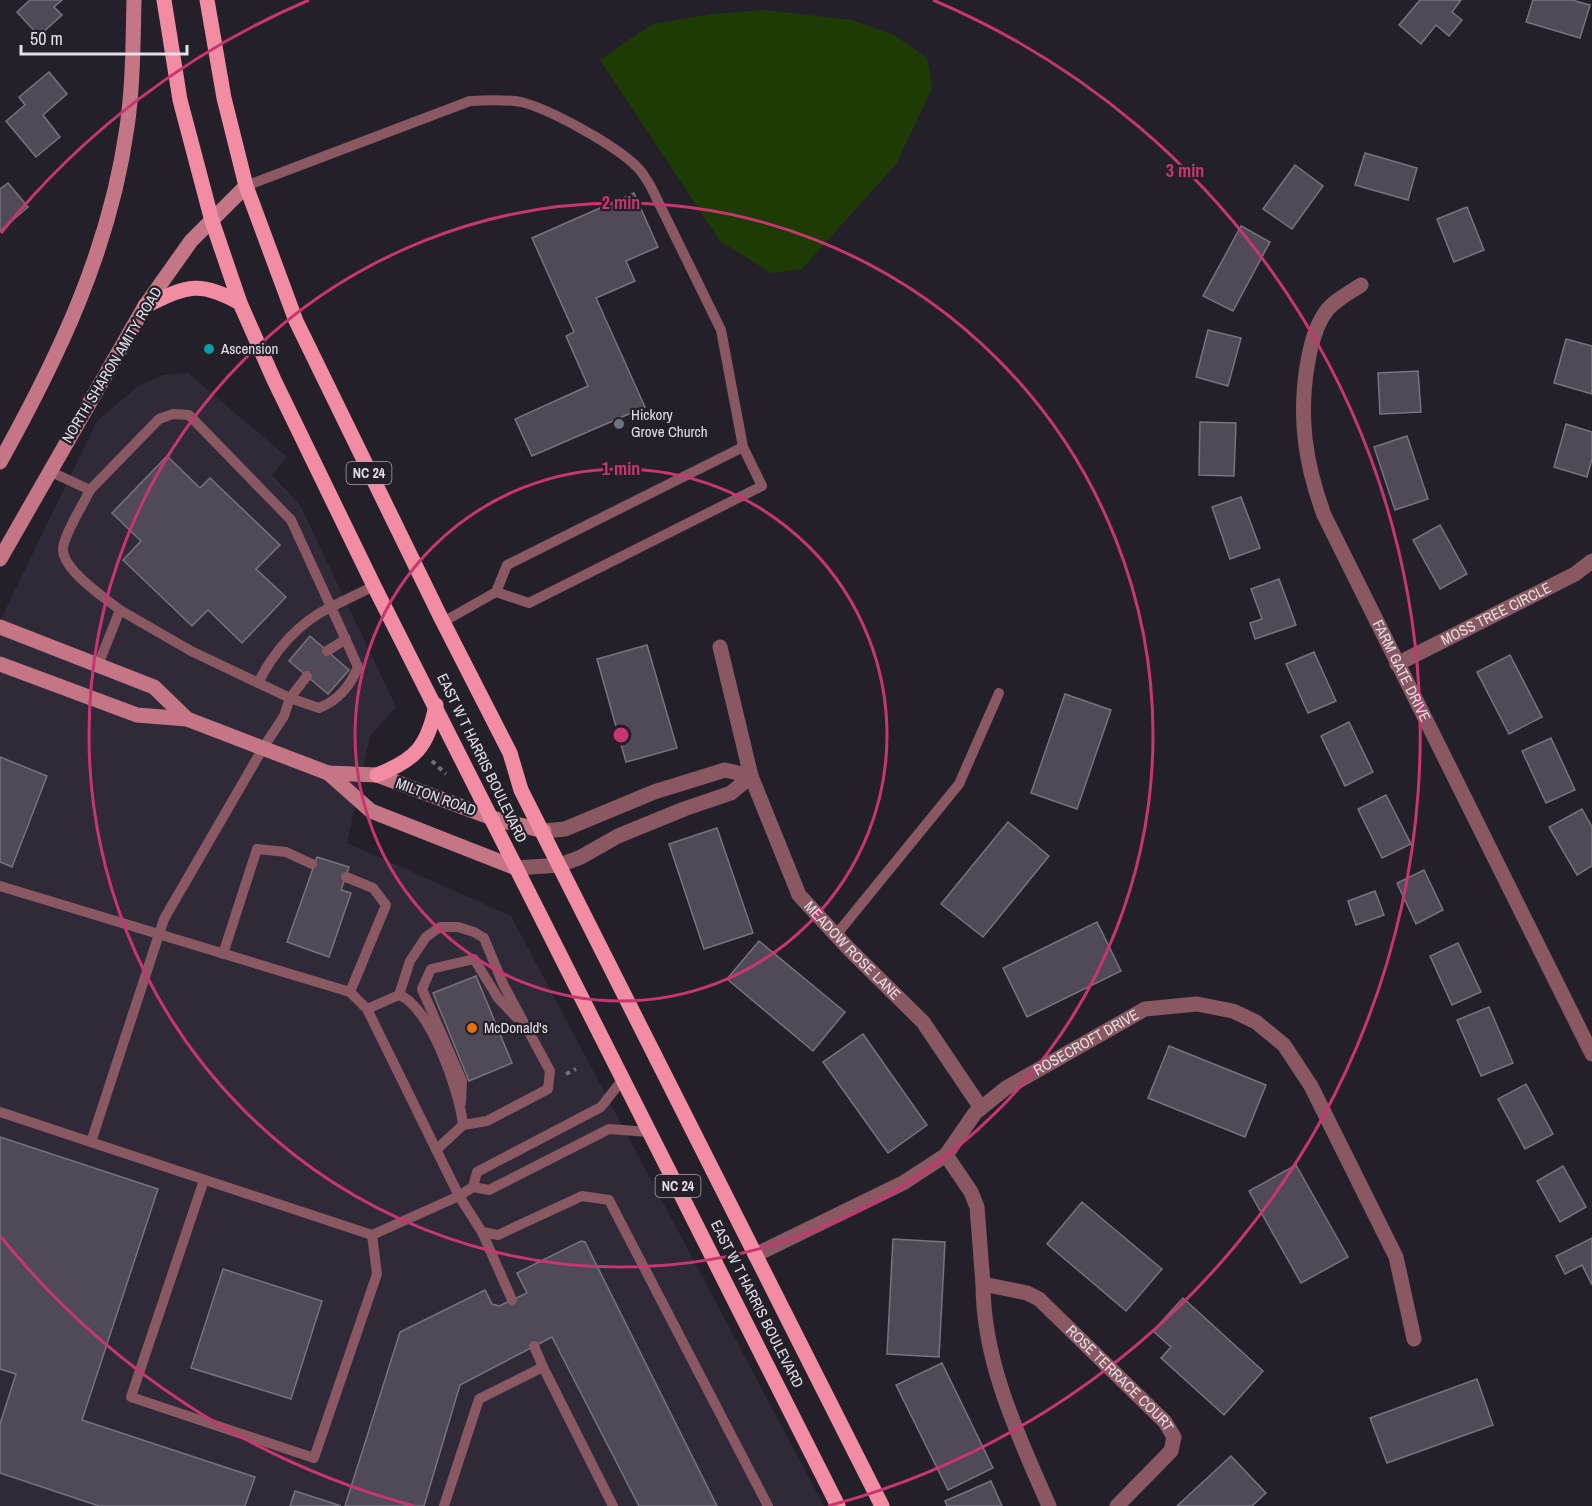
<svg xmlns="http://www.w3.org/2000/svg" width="1592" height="1506" font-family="'Archivo Narrow',sans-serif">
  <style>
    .built { fill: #2f2938 }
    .green { fill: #1f3b05 }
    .building { fill: #4f4a55; stroke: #78737e; stroke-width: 1.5 }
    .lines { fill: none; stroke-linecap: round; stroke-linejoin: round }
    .path { stroke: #737078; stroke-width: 4; stroke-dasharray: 4.5 4.5; stroke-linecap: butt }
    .lane { stroke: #895862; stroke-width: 10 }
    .street { stroke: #895862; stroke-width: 15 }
    .secondary { stroke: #c47686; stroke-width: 15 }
    .primary { stroke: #f18ca2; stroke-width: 15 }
    .ring { fill: none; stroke: #c73670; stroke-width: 3 }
    .culture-dot { fill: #0f9aa8; stroke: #24202a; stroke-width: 2 }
    .worship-dot { fill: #6b7280; stroke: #24202a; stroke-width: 2 }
    .food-dot { fill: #e8710a; stroke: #24202a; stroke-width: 2 }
    .labels { text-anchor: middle; stroke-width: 4.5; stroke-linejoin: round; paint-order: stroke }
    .shield { fill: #24202a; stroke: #a9a6ae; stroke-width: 1.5 }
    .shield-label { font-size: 14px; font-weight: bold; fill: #e2dfe6 }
    .poi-label { font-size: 15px; fill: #e2dfe6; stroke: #24202a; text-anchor: start }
    .street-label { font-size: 15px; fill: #e2dfe6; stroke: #24202a }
    .centre { fill: #c73670; stroke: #24202a; stroke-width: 3 }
    .ring-label { font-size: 18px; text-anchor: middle; font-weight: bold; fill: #c73670; stroke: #24202a; stroke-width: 4.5; stroke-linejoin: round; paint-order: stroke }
  </style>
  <rect width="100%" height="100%" fill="#24202a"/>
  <path class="built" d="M188,373L287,457L272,475L300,505L396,707L370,736L347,843L511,916L824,1506H0V621L97,421L138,386L163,375Z"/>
  <path class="green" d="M763,10L852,20L894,35L927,58L932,89L896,164L802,269L771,273L720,241L600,60L652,24L714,14Z"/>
  <g class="building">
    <path d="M30,0H62L54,7L62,15L39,36L17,12Z"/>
    <path d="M1420,0H1461L1452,12L1462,20L1449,36L1436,25L1421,44L1399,25Z"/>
    <path d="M1533,0H1572L1590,5L1580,38L1526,22Z"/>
    <path d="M49,72L67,94L43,115L60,137L36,157L6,121L25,105L19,97Z"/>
    <path d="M1365,153L1417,168L1408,200L1355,185Z"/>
    <path d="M1295,165L1323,186L1292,229L1263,209Z"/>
    <path d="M8,183L28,207L0,231V189Z"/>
    <path d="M634,193L658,247L626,261L635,281L596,298L645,407L532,456L515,419L588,386L566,336L574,332L532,238Z"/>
    <path d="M1467,207L1484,250L1454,262L1437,219Z"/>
    <path d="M1241,226L1270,242L1233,311L1203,296Z"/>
    <path d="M1208,330L1241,338L1228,386L1196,377Z"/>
    <path d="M1566,339L1592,346V394L1554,383Z"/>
    <path d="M1418,371L1421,412L1380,414L1378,373Z"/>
    <path d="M1200,422L1236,423L1234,476L1199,475Z"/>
    <path d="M1566,424L1592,432V459L1587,477L1554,467Z"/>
    <path d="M1407,436L1428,499L1395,510L1374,447Z"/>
    <path d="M167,456L200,488L210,478L280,545L256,569L286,597L242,643L208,610L192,626L123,560L141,541L112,513Z"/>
    <path d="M1241,497L1260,548L1230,559L1212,507Z"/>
    <path d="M1440,525L1467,574L1440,589L1413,540Z"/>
    <path d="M1279,579L1296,625L1255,639L1250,623L1262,619L1251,589Z"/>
    <path d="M310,636L349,670L328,694L289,661Z"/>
    <path d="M647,645L677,748L626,762L597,659Z"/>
    <path d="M1314,652L1336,701L1308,713L1286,664Z"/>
    <path d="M1510,655L1542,717L1509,734L1477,672Z"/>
    <path d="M1065,694L1111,710L1077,809L1031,793Z"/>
    <path d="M1349,722L1373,772L1345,786L1321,736Z"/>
    <path d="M1551,738L1575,790L1546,803L1522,751Z"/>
    <path d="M0,757L47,776L12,867L0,862Z"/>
    <path d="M1386,795L1411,844L1382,858L1358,809Z"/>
    <path d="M1582,809L1592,827V866L1577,875L1549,827Z"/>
    <path d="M1008,822L1049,856L983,937L941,904Z"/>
    <path d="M717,828L753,933L704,949L669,844Z"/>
    <path d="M317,857L349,867L341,890L351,893L329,957L287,942Z"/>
    <path d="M1424,870L1443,910L1416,924L1397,883Z"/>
    <path d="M1375,891L1384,915L1356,925L1348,901Z"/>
    <path d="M1097,922L1121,971L1027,1017L1003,968Z"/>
    <path d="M759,941L845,1012L813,1051L727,979Z"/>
    <path d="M1458,943L1481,992L1452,1005L1430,956Z"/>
    <path d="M476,976L512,1063L469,1081L433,993Z"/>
    <path d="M1489,1007L1513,1063L1481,1076L1457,1020Z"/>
    <path d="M863,1034L927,1125L888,1153L823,1062Z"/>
    <path d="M1169,1046L1266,1085L1245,1137L1148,1098Z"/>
    <path d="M1526,1084L1553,1134L1525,1149L1498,1099Z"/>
    <path d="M0,1137L158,1189L82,1420L255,1477L245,1506H99L0,1473V1424L16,1374L0,1369Z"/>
    <path d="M1296,1165L1348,1257L1301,1283L1249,1191Z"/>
    <path d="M1563,1166L1586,1207L1560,1222L1537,1181Z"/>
    <path d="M1082,1202L1162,1269L1126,1311L1047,1244Z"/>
    <path d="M1592,1238V1285L1582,1265L1565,1274L1556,1256Z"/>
    <path d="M893,1239L945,1242L939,1357L887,1354Z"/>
    <path d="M581,1241L585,1242L717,1506H639L552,1337L460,1385L424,1506H345L400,1332L485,1290L492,1304L499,1306L527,1293L517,1273Z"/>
    <path d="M223,1269L322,1301L291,1399L191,1368Z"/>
    <path d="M1183,1298L1263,1371L1224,1415L1161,1358L1171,1347L1153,1331Z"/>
    <path d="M942,1363L993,1468L948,1490L896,1385Z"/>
    <path d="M1477,1379L1493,1425L1387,1463L1370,1418Z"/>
    <path d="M1231,1456L1266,1493L1252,1506H1177Z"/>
    <path d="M991,1481L1002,1506H947L945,1501Z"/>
    <path d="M295,1491L323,1500L341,1506H290Z"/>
  </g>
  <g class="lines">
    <g class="path">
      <path d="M432,761L446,774"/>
      <path d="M566,1074L576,1069"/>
    </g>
    <g class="lane">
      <path d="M246,186L470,101C487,100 504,99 521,102C550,109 617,146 638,168C643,173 647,180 651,187L721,330L743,447L507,565L496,592L443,622"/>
      <path d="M49,471L90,490L159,419L173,414L189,415L291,520L331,607L374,586"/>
      <path d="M90,490C84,503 62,538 63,550C64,571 104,597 120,610L98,665"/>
      <path d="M496,592L529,603L762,486L743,447"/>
      <path d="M327,651L346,639"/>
      <path d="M258,683C274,651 299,622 331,607L358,667C350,686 339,700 319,708L290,698L307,676"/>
      <path d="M346,877L373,888L386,905L350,992"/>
      <path d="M0,886L350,992L367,1009L459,1196L473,1187L477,1172L601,1107L623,1079"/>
      <path d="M836,935L959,784L999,693"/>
      <path d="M223,954L257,849L286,852L312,864"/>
      <path d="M399,995L410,961L426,937L440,927H458L474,932L484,938L503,984L550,1071L548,1089L487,1121L463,1125L436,1150"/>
      <path d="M367,1009L399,995C430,1006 460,1093 463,1125"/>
      <path d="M461,1103L462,1081L422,989L431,969L474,959L498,998L516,1017"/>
      <path d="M0,1112L372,1235L459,1196L482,1232L498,1235L582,1196L609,1200L768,1506"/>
      <path d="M91,1142L164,919L263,748L284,716L290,698L191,651L120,610"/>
      <path d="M204,1180L131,1397L314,1458L377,1274L372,1235"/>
      <path d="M473,1187L489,1190L609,1129L649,1132"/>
      <path d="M482,1232L512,1300"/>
      <path d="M534,1346L543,1367"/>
      <path d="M444,1506L479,1399L543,1367L613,1506"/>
    </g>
    <g class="street">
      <path id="s1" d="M1361,285C1349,293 1333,301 1325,313C1315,327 1311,345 1308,361C1298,416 1305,463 1324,515L1592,1054"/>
      <path id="s2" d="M720,647L751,776L799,895L848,948L923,1022L981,1108"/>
      <path id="s3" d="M1397,664L1575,574L1592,561"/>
      <path d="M544,831L565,829L654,792L725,770L751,776"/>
      <path d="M516,868L560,865L581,857L618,836L684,809L731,793L751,776"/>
      <path d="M946,1155L971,1192L977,1207L983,1284"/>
      <path id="s4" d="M755,1255L903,1183L946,1155L975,1113L1006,1088L1145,1009L1197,1004L1233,1011L1256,1022L1284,1045L1311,1086L1396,1257L1414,1339"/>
      <path id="s5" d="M1049,1506C1018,1435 983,1362 983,1284L1027,1293L1039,1299L1165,1422L1174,1437L1171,1451L1117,1506"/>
    </g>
    <g class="secondary">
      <path d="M0,462C59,356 110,249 127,127C133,86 133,42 134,0"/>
      <path d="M0,559L145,306L191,241L246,186"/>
      <path d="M0,627L154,687L187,719"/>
      <path d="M0,664L137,715L187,719L328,773L371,811L516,868"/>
      <path d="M328,773L377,775L492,818L544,831"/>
    </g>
    <g class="primary">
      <path d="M164,0L180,100L212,221L240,303L274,380L374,586L838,1506"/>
      <path d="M207,0L224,98L246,186L296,321L440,616L510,753L521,790L882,1506"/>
      <path d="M145,306C186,287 198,279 240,303"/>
      <path d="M377,775C415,760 428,747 436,705"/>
    </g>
  </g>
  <g class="ring">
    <circle cx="621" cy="735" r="266"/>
    <circle cx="621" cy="735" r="532"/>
    <path d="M414 1506A798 798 0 0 1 1 1237M1 233A798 798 0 0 1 309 0M933 0A798 798 0 0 1 828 1506"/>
  </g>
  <circle class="culture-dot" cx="209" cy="349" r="6"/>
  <circle class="worship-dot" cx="619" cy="424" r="6"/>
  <circle class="food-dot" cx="472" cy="1028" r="6"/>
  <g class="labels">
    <g class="shield">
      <rect x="346.5" y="462" width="45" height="22" rx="4.5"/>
      <rect x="655.5" y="1175" width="45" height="22" rx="4.5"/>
    </g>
    <g class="shield-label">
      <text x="369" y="478">NC 24</text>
      <text x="678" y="1191">NC 24</text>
    </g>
    <g class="poi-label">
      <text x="221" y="354">Ascension</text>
      <text x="631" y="420">Hickory<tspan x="631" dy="17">Grove Church</tspan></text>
      <text x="484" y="1033">McDonald's</text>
    </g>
    <g class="street-label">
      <text transform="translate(112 365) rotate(-59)" y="5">NORTH SHARON AMITY ROAD</text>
      <text dy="5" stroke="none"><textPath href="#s3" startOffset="111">MOSS TREE CIRCLE</textPath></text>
      <text dy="5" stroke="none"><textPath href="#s1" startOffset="428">FARM GATE DRIVE</textPath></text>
      <text transform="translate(482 758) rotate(64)" y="5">EAST W T HARRIS BOULEVARD</text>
      <text transform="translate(436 797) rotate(20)" y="5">MILTON ROAD</text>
      <text dy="5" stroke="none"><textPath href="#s2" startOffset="338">MEADOW ROSE LANE</textPath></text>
      <text dy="5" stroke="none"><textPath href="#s4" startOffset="399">ROSECROFT DRIVE</textPath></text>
      <text transform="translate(757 1304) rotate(63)" y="5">EAST W T HARRIS BOULEVARD</text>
      <text dy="5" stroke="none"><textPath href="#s5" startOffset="405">ROSE TERRACE COURT</textPath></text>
    </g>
  </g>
  <circle cx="621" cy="735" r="9" class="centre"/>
  <g class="ring-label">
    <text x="1185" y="177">3 min</text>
    <text x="621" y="209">2 min</text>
    <text x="621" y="475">1 min</text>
  </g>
  <path d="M21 45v9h166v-9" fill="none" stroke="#e2dfe6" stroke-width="3"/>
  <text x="30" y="45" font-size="18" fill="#e2dfe6" stroke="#24202a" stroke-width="4.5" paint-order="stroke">50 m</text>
</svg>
